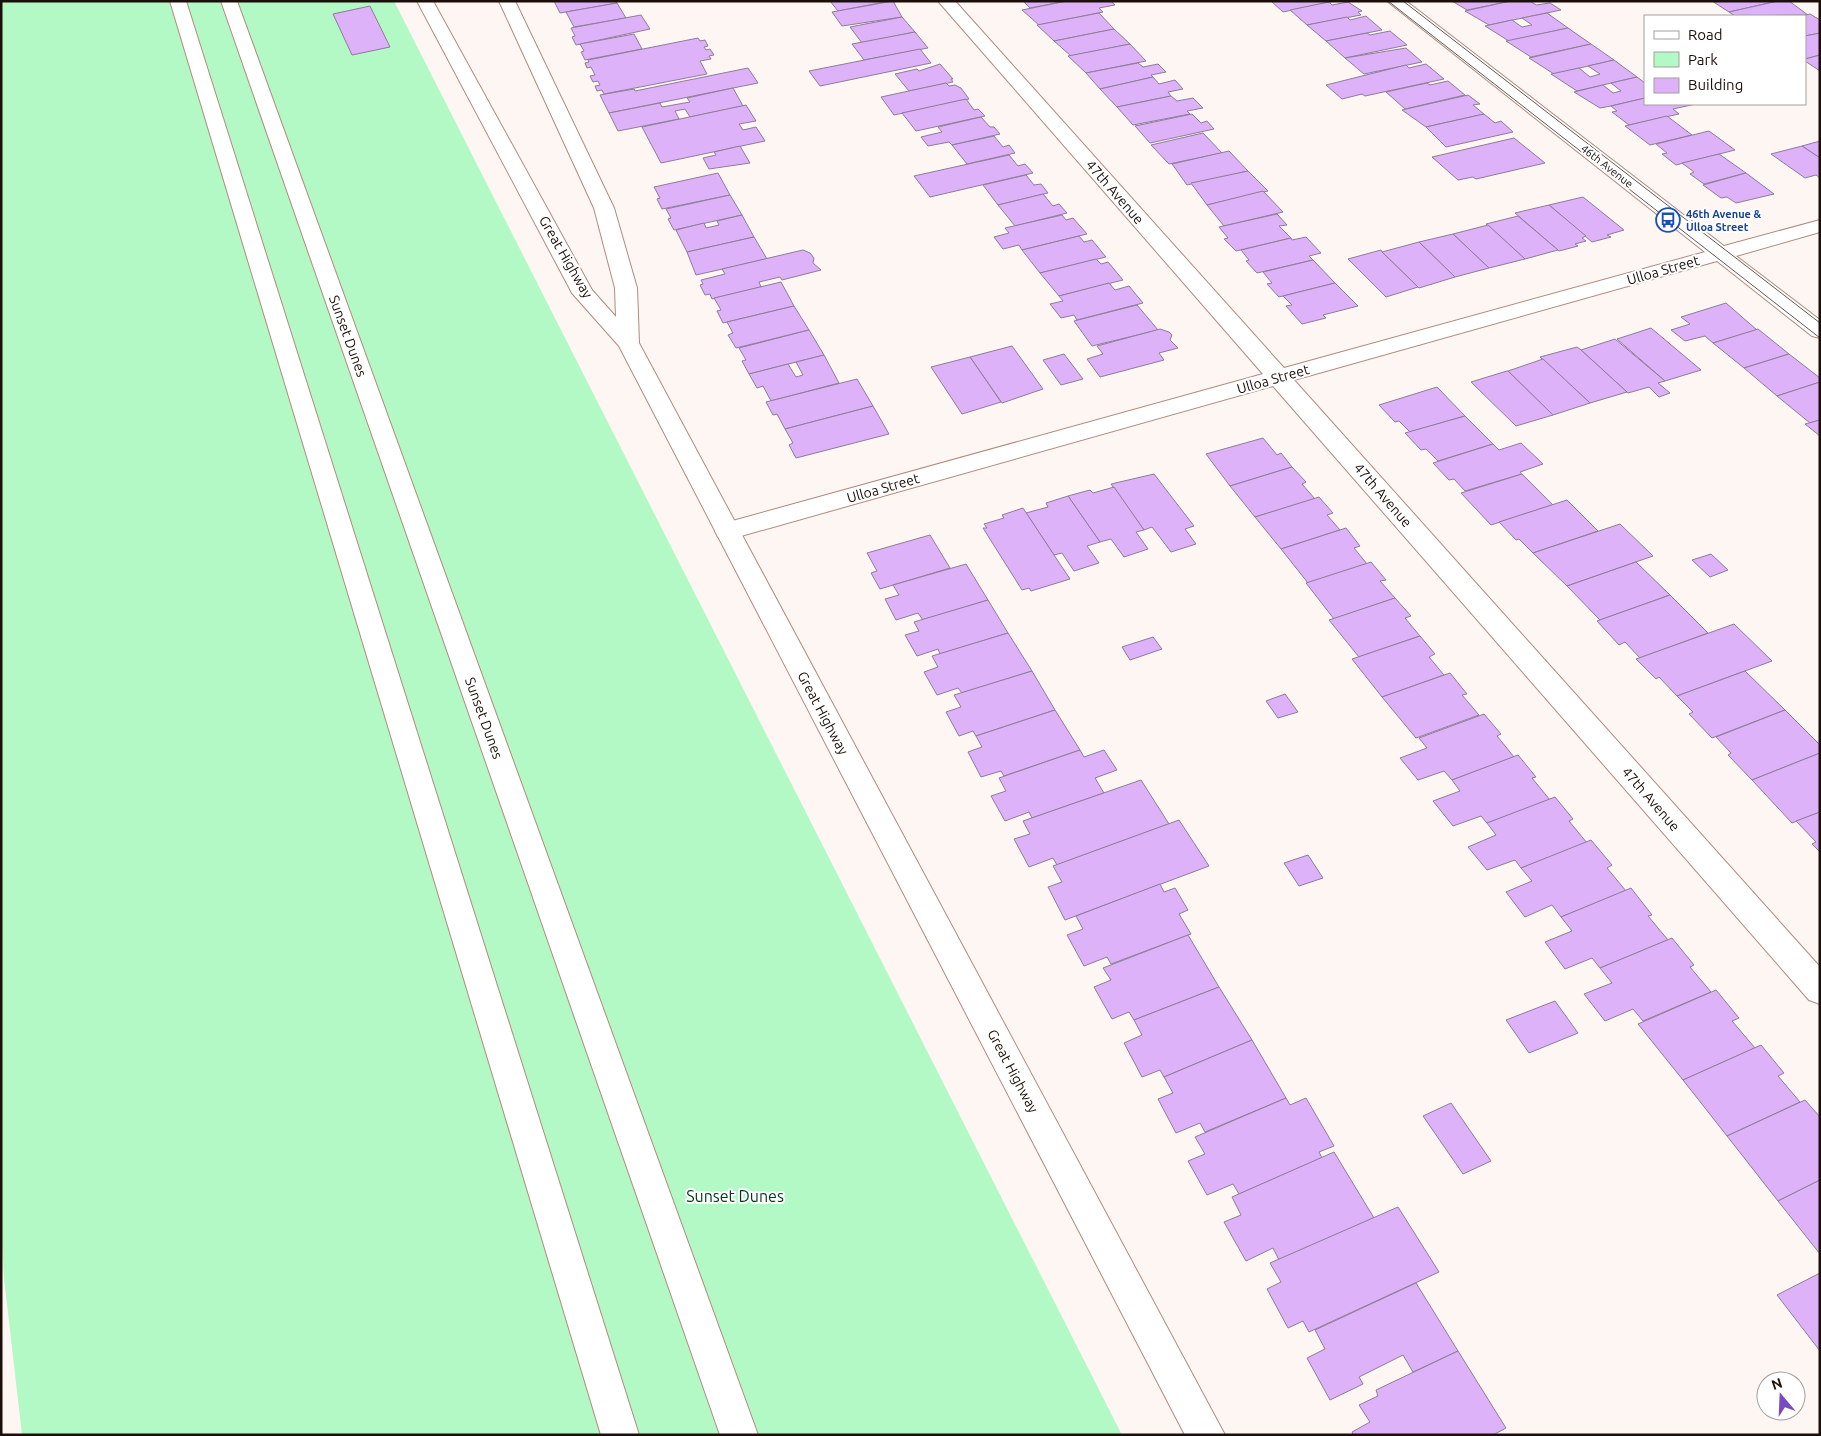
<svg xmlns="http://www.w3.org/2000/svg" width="1821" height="1436" font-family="Ubuntu,sans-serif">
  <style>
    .green { fill: #b3f9c5 }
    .building { fill: #ddb2f8; stroke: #8e7c99 }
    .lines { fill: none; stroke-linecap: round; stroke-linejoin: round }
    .pedestrian-casing { stroke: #b08b7e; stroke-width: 2 }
    .minor-casing { stroke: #b08b7e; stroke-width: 2 }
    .tertiary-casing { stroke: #b08b7e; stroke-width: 2 }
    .pedestrian { fill: #fff; fill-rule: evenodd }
    .minor { fill: #fff; fill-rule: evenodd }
    .tertiary { fill: #fff; fill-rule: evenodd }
    .tram { stroke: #645954; stroke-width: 1 }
    .labels { text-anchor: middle; stroke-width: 4; stroke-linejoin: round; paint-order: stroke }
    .far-street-label { font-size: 11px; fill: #1c0f0a; stroke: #fff }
    .far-transit-label { font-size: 11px; font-weight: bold; fill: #164399; stroke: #fff; text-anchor: start }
    .street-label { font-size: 14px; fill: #1c0f0a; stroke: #fff }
    .near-park-label { font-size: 16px; fill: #003917; stroke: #fff }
  </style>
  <rect width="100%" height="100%" fill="#fef6f3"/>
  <path class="green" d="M1,1H394L1122,1435H22L4,1278L1,1227Z"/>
  <g class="building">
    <path d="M554,1H616L617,3L560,13Z"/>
    <path d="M830,1H890L838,11Z"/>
    <path d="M893,1L902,17L842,26L832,12Z"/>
    <path d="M1023,1H1067L1030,8Z"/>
    <path d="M1067,1H1111L1115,5L1099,8L1103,12L1039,25L1022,10Z"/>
    <path d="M1271,1H1335L1283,12Z"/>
    <path d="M1452,1H1511L1467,10Z"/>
    <path d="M1511,1H1530L1536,5L1550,3L1561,10L1489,25L1465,11Z"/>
    <path d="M1712,1H1778L1729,12Z"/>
    <path d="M1778,1H1789L1808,15L1735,16L1729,12Z"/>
    <path d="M1329,2L1332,5L1348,2L1362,11L1358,12L1361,15L1307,25L1290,10Z"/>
    <path d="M617,3L626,18L574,27L566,12Z"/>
    <path d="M370,6L390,47L352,55L333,14Z"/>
    <path d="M1099,13L1114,29L1054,41L1037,25Z"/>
    <path d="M1547,13L1568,28L1509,41L1485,26L1512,20L1522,27L1532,25L1522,18Z"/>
    <path d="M1810,14L1820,20V33L1805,36V16H1801Z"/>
    <path d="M641,15L650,29L576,45L572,37L575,36L571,28Z"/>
    <path d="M1366,16L1382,30L1326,41L1307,25L1347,17L1350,20Z"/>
    <path d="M902,17L915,32L862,43L850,27Z"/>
    <path d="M1568,28L1591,44L1531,57L1506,41Z"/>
    <path d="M1114,29L1130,44L1071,56L1054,41Z"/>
    <path d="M1390,31L1407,45L1345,58L1326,41L1367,33L1370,35Z"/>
    <path d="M915,32L928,48L864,60L852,44Z"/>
    <path d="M1820,33V55L1805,59V36Z"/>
    <path d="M634,34L642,49L585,60L581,52L584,51L580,44Z"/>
    <path d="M698,38L700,41L705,40L708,46L704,47L706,50L710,49L714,55L709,56L711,59L700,61L707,74L604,94L602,90L597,91L595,86L600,85L598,81L593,82L590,76L595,75L591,67L587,68L585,63L589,62L588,60Z"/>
    <path d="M1130,44L1146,61L1086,73L1068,56Z"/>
    <path d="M1591,44L1614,60L1554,74L1529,58Z"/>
    <path d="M1406,48L1422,62L1364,74L1345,58Z"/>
    <path d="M920,49L931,63L820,86L809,71Z"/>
    <path d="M1820,55V71L1805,61V59Z"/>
    <path d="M1614,60L1637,77L1577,91L1551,74L1579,68L1590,77L1600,74L1588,66Z"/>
    <path d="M1138,63L1143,67L1158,64L1166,72L1151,75L1153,77L1100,89L1086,73Z"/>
    <path d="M940,64L953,79H951L953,82L909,91L895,74L917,69L919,71Z"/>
    <path d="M1426,64L1444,79L1365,96L1362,94L1342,99L1326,85L1406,65L1409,68Z"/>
    <path d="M748,68L758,83L609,113L600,95L634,89L635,91Z"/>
    <path d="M1153,77L1159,84L1175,80L1183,89L1168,92L1171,96L1117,107L1100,89Z"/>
    <path d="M1637,77L1645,83V98L1611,106L1600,108L1574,92L1603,85L1613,93L1621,91L1611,83Z"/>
    <path d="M1448,81L1465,95L1405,109L1386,92L1427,83L1430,85Z"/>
    <path d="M946,83L949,86L955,85L961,88L969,99L894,115L881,97Z"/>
    <path d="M733,88L743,106L690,117L685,109L675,111L679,119L618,131L609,113L660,103L662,107L690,102L687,98Z"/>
    <path d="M1468,95L1480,104L1473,105L1484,114L1426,127L1402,110Z"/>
    <path d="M1171,96L1177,101L1193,98L1203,108L1187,111L1190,114L1133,125L1117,107Z"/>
    <path d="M1645,98V104H1696L1673,109L1679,114L1629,125L1612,112L1617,111L1611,106Z"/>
    <path d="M966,99L974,110L978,109L985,116L916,131L902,113Z"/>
    <path d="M746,105L756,121L739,124L743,130L756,127L765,141L661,163L642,127Z"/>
    <path d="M1192,114L1201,123L1207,121L1214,129L1150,143L1135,126Z"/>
    <path d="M1484,114L1495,123L1501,121L1513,132L1446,147L1426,127Z"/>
    <path d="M1667,116L1692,135L1650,145L1625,126Z"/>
    <path d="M981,117L990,127H994L1000,134L952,145L949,142L928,146L921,137L942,132L938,127Z"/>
    <path d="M1709,131L1735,150L1676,165L1662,154L1667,153L1656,144Z"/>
    <path d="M1203,133L1222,153L1169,164L1151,145Z"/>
    <path d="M994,136L1003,147L1009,145L1015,153L967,164L952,145Z"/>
    <path d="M1514,138L1545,163L1476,179L1473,177L1458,180L1432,157Z"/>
    <path d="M1820,141V158L1802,146Z"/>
    <path d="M740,146L750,163L709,169L703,158L716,155L714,152Z"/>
    <path d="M1802,146L1820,158V178L1816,175L1805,178L1771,154Z"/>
    <path d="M1229,151L1248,171L1187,185L1172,164Z"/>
    <path d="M1719,154L1746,173L1704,184L1690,174L1694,172L1682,163Z"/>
    <path d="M1009,155L1018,166L1025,164L1033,173L930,197L914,176Z"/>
    <path d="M1248,171L1268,191L1207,205L1191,183Z"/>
    <path d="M718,173L730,195L662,209L657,199L660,198L654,187Z"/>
    <path d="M1746,173L1774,194L1736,203L1727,197L1721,198L1703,185Z"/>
    <path d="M1026,175L1034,185L1041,184L1048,193L998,205L983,185Z"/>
    <path d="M1263,191L1283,212L1224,226L1207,205Z"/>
    <path d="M1043,194L1053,206L1059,204L1067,213L1015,226L998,205Z"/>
    <path d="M730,195L742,215L674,230L668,219L671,218L666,209Z"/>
    <path d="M1583,197L1624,230L1607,235L1611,237L1592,242L1549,205Z"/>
    <path d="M1549,205L1586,236L1582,238L1586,241L1575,244L1578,246L1559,251L1515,213Z"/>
    <path d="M1277,214L1287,225L1279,226L1291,238L1236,251L1224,239L1228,238L1219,227Z"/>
    <path d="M742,215L754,237L687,252L676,230L704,223L706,228L719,225L717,221Z"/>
    <path d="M1062,215L1066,220L1073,218L1087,234L1022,250L1019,245L1003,249L994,237L1009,233L1005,228Z"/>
    <path d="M1518,216L1558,250L1525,259L1486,224Z"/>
    <path d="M1488,225L1525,259L1489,268L1453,234Z"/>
    <path d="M1453,234L1489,268L1455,277L1419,242Z"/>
    <path d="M1079,236L1084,242L1092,240L1106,257L1040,273L1022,250Z"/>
    <path d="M754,237L767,259L696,275L687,252Z"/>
    <path d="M1306,237L1321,253L1309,256L1313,260L1257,273L1246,261L1249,260L1241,250L1291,238L1292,240Z"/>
    <path d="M1419,242L1455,277L1419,288L1382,252Z"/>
    <path d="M803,250L810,253L814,258L813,263L821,270L782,280L780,277L759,282L761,287L712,299L710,294L705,295L700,285L703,284L701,280L725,274L722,269Z"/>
    <path d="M1381,250L1382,252L1418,287L1386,297L1348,259Z"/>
    <path d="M1096,259L1101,264L1108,262L1123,280L1059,296L1040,273Z"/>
    <path d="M1313,260L1335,283L1279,297L1267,284L1272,283L1263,272Z"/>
    <path d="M781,282L794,306L723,323L717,311L721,310L714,298Z"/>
    <path d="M1109,283L1115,290L1129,286L1143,303L1077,320L1074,315L1061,318L1050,304L1063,301L1059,296Z"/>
    <path d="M1335,283L1358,306L1323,315L1326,318L1302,324L1286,306L1292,305L1283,296Z"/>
    <path d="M1726,303L1757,330L1713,343L1705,336L1685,341L1671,330L1690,324L1681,317Z"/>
    <path d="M1137,305L1158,330L1092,346L1074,321Z"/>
    <path d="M794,306L809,330L736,348L728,335L733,333L727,322Z"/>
    <path d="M1651,328L1701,370L1665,381L1617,339Z"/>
    <path d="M1160,329L1169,332L1172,335L1170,340L1178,348L1159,353L1164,360L1100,377L1087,359L1103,354L1097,346Z"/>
    <path d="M1758,329L1789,354L1744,368L1713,343Z"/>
    <path d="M809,330L824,355L749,374L742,361L746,360L739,348Z"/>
    <path d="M1615,339L1665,381L1658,383L1670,393L1659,397L1649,387L1628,393L1581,350Z"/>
    <path d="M1012,346L1043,389L1002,403L970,357Z"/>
    <path d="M1577,347L1581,350L1627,392L1590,403L1540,357Z"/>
    <path d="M1064,354L1083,379L1061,385L1043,360Z"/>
    <path d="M1789,354L1820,378V382L1777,396L1744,368Z"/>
    <path d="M824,355L839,383L771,401L763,386L757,388L749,374L788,364L796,377L803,375L796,362Z"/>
    <path d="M970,357L1001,402L962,414L931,367Z"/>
    <path d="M1543,359L1590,403L1553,415L1508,371Z"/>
    <path d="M1507,371H1508L1553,415L1516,426L1471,382Z"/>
    <path d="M857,379L873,406L785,429L777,414L773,415L766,402Z"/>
    <path d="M1820,382V420L1810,423L1777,396Z"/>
    <path d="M1437,387L1465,416L1410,432L1399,421L1395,422L1379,405Z"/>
    <path d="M873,406L889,434L796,458L789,445L793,443L785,429Z"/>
    <path d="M1465,416L1493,444L1438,461L1426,449L1421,450L1405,433Z"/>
    <path d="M1820,420V436L1805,424Z"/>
    <path d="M1263,438L1277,455L1281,453L1292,467L1230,486L1206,454Z"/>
    <path d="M1521,443L1543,464L1520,472L1522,474L1465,491L1454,479L1449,480L1433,463L1493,444L1499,450Z"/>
    <path d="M1292,467L1306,482L1302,484L1315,499L1255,517L1230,486Z"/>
    <path d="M1154,474L1194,526L1185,529L1196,544L1171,552L1152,527L1144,530L1111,484Z"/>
    <path d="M1522,474L1553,505L1491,525L1461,493Z"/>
    <path d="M1114,487L1144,530L1136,532L1148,549L1124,557L1111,539L1100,542L1068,496L1090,490L1093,493Z"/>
    <path d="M1068,496L1100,542L1087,546L1099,563L1074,571L1062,553L1054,555L1026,513L1048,507L1046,503Z"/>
    <path d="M1319,497L1333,513L1327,515L1340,530L1281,549L1255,517Z"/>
    <path d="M1567,500L1598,531L1533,553L1519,539L1516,540L1499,522Z"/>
    <path d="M1023,508L1054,555L1070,579L1031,591L1029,588L1022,590L983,528H987L984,524L1004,518L1002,515Z"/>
    <path d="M1620,524L1653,556L1567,586L1533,553Z"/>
    <path d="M1346,528L1360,546L1354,548L1367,564L1308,583L1281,549Z"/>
    <path d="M930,535L950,568L880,589L871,573L877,571L867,553Z"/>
    <path d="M1711,554L1728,570L1710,577L1692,560Z"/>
    <path d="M1371,562L1386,580L1380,581L1395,598L1334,619L1306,583Z"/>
    <path d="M1636,562L1670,595L1600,620L1567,586Z"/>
    <path d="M966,564L988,600L923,620L918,613L896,620L885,599L899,595L893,585Z"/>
    <path d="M1670,595L1708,633L1640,658L1625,642L1619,645L1597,621Z"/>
    <path d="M1395,598L1411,616L1405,618L1420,636L1359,657L1329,620Z"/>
    <path d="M988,600L1008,633L940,654L938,649L917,656L905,635L919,631L914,622Z"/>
    <path d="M1734,624L1772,661L1677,696L1659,677L1656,679L1636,659Z"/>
    <path d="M1008,633L1032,671L962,693L958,688L937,695L924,672L938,667L932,656Z"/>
    <path d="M1420,636L1435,654L1429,657L1444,675L1382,697L1352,659Z"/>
    <path d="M1153,637L1162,649L1130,660L1122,647Z"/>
    <path d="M1032,671L1055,710L976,736L973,731L959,736L946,712L961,707L954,695Z"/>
    <path d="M1745,671L1785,710L1712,738L1689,714L1693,712L1677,696Z"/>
    <path d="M1450,673L1467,694L1462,695L1479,715L1416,738L1382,697Z"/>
    <path d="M1285,694L1298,712L1278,718L1266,701Z"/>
    <path d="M1055,710L1080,750L1004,776L1001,771L981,777L968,752L982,747L976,736Z"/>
    <path d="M1785,710L1820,745V753L1752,780L1728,755L1731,753L1716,737Z"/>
    <path d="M1484,714L1501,734L1497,736L1514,757L1452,780L1444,771L1418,780L1400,758L1427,748L1419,738Z"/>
    <path d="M1080,750L1084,757L1104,750L1117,770L1095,778L1104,793L1032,818L1029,812L1005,821L991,796L1006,791L999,778Z"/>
    <path d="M1820,753V812L1792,823L1752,780Z"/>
    <path d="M1518,755L1536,777L1532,778L1550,800L1487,823L1481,816L1453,826L1433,801L1460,791L1452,780Z"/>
    <path d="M1141,780L1169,824L1057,865L1053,858L1029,867L1014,839L1030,834L1023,821Z"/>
    <path d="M1555,797L1573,819L1569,821L1587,843L1521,868L1515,860L1487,870L1468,847L1496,835L1487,823Z"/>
    <path d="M1820,812V852L1812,844L1816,842L1796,821Z"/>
    <path d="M1179,820L1209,866L1065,920L1048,887L1062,882L1053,866Z"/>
    <path d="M1591,840L1612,865L1607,868L1626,891L1561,917L1552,905L1525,917L1506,892L1532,881L1521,868Z"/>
    <path d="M1308,855L1323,878L1299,886L1284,863Z"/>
    <path d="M1160,884L1164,892L1175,888L1188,910L1179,914L1191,934L1111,964L1107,957L1084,966L1067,935L1083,929L1076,916Z"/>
    <path d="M1631,888L1652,915L1648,916L1668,940L1600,968L1592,958L1565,969L1545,942L1572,931L1561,917Z"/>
    <path d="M1188,935L1219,987L1134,1020L1129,1012L1112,1019L1094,987L1111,980L1103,968Z"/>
    <path d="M1672,938L1694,965L1690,967L1711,992L1643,1021L1633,1009L1605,1021L1584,994L1612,983L1600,968Z"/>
    <path d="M1219,987L1252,1040L1164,1077L1160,1070L1142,1077L1124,1043L1142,1035L1134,1020Z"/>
    <path d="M1716,990L1739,1018L1732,1021L1755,1048L1683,1080L1638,1024Z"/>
    <path d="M1555,1001L1578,1033L1529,1053L1506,1020Z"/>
    <path d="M1252,1040L1286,1098L1205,1132L1200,1123L1176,1133L1158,1099L1173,1093L1164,1077Z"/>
    <path d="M1761,1045L1784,1073L1778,1076L1800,1102L1727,1136L1683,1080Z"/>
    <path d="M1286,1098L1290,1105L1306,1098L1334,1146L1319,1152L1322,1158L1239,1194L1233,1184L1207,1195L1188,1161L1205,1154L1195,1137Z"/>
    <path d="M1805,1100L1820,1117V1180L1778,1201L1727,1136Z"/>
    <path d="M1451,1103L1491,1161L1463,1174L1423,1116Z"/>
    <path d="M1334,1152L1374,1218L1279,1260L1273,1248L1246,1261L1224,1222L1241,1215L1232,1197Z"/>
    <path d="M1820,1180V1254L1778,1201Z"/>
    <path d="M1398,1207L1439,1272L1309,1332L1303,1321L1288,1328L1267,1289L1281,1282L1270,1263Z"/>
    <path d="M1820,1273V1351L1777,1295Z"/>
    <path d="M1416,1283L1458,1351L1413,1372L1403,1355L1359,1377L1363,1384L1330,1400L1307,1358L1325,1349L1315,1330Z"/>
    <path d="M1458,1351L1506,1428L1493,1435H1353L1352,1432L1370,1422L1359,1405L1378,1396L1376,1390Z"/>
  </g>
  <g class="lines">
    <g class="pedestrian-casing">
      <g id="pedestrian">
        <path d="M170,1H186L639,1435H601Z"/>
        <path d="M221,1H237L758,1435H720Z"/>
      </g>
    </g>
    <g class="minor-casing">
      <path id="minor" d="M938,1H955L1284,368L1705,252L1387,1H1406L1724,246L1820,220V232L1736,256L1820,320V338L1812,336L1717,261L1294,380L1820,967V1004L1809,1000L1273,386L727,540L718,537L715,531L718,525L1263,374Z"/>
    </g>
    <g class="tertiary-casing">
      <path id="tertiary" d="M417,1H433L592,290L616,317L615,288L594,208L499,1H515L614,208L637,288L639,343L1225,1435H1185L619,346L572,293Z"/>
    </g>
    <use href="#pedestrian" class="pedestrian"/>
    <use href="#minor" class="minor"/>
    <use href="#tertiary" class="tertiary"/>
    <g class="tram">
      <path d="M1388,1L1820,338"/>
      <path d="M1403,1L1820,323"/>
    </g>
  </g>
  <defs>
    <g id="bus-ring" transform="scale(1.25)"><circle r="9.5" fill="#fff" stroke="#1a4fb4" stroke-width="1.5"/><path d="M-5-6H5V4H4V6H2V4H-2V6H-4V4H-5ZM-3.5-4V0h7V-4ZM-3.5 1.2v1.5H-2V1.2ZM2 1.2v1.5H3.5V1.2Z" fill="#1a4fb4"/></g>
  </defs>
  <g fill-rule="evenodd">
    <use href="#bus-ring" x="1668" y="220"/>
  </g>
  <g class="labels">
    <g class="far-street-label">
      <text transform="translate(1607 166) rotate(38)" y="4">46th Avenue</text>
    </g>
    <g class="far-transit-label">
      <text x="1686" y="218">46th Avenue &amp;<tspan x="1686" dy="13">Ulloa Street</tspan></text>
    </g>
    <g class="street-label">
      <text transform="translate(1115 192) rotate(49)" y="5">47th Avenue</text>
      <text transform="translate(566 257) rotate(60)" y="5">Great Highway</text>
      <text transform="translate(1663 270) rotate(-16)" y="5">Ulloa Street</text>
      <text transform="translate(348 336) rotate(70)" y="5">Sunset Dunes</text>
      <text transform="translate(1273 379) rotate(-16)" y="5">Ulloa Street</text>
      <text transform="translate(883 488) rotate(-16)" y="5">Ulloa Street</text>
      <text transform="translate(1383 495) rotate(49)" y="5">47th Avenue</text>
      <text transform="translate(823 713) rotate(62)" y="5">Great Highway</text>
      <text transform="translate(484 718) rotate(70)" y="5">Sunset Dunes</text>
      <text transform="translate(1651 799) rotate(49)" y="5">47th Avenue</text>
      <text transform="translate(1013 1071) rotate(62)" y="5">Great Highway</text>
    </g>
    <g class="near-park-label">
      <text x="735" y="1202">Sunset Dunes</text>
    </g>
  </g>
  <rect width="1821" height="1436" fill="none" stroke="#1c0f0a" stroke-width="5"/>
  <rect x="1644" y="15" width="162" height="90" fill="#ffffff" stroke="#a49f9d"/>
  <rect x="1654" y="31" width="25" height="8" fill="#ffffff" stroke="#a49f9d"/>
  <text x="1688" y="40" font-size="15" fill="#1c0f0a">Road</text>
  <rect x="1654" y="52" width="25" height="15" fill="#b3f9c5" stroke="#a49f9d"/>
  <text x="1688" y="65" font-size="15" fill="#1c0f0a">Park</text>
  <rect x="1654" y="78" width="25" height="15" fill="#ddb2f8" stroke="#a49f9d"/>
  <text x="1688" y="90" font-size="15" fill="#1c0f0a">Building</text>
  <g transform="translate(1781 1396) rotate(341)"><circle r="24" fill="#ffffff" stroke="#a49f9d"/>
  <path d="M0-4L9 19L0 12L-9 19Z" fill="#7849c1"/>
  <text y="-8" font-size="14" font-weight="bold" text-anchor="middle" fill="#1c0f0a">N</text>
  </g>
</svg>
